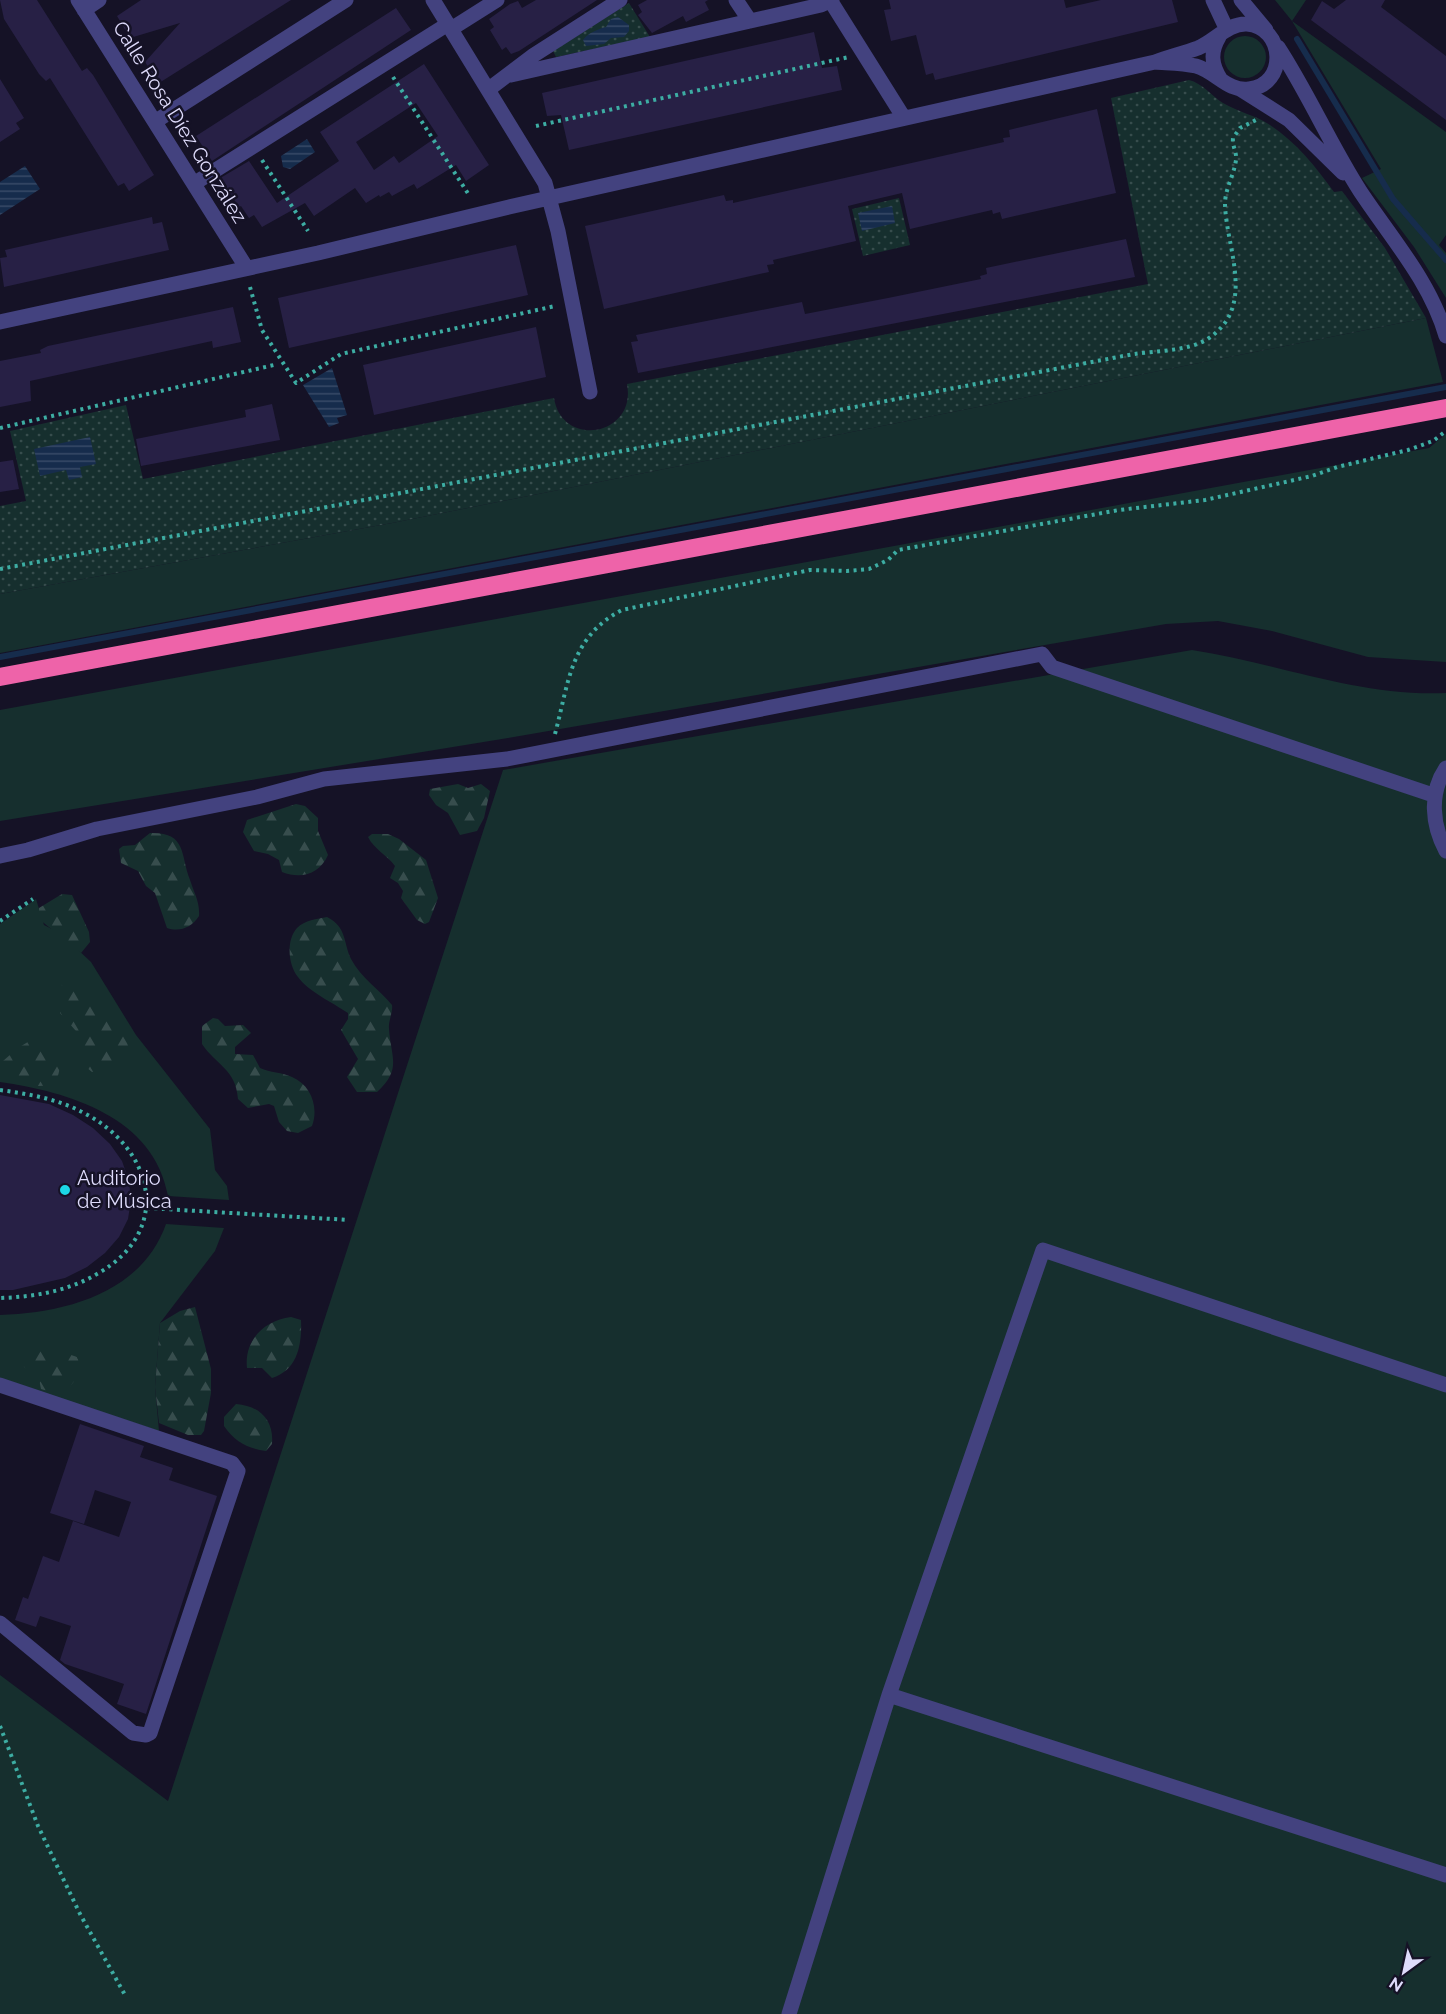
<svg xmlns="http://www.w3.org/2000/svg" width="1446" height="2014" font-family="Raleway,sans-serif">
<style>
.grass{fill:#162f2e}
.forest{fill:url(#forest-firs)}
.park{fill:url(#park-dots)}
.water{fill:url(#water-rules)}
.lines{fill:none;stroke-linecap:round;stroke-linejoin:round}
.stream{stroke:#162c4c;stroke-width:6}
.building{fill:#272045;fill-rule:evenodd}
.path{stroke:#3dada3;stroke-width:4;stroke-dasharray:3 4.5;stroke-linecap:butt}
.minor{stroke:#43427f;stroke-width:15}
.highway{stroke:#ee63a9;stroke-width:18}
.poi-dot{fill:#1cd7e6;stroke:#151226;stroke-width:2}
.labels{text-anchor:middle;stroke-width:5;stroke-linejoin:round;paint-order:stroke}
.street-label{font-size:20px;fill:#dedbfb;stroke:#151226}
.poi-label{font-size:20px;fill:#dedbfb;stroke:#151226;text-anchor:start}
</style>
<defs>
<pattern id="forest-firs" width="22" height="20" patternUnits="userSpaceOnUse" patternTransform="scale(1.5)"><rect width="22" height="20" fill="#162f2e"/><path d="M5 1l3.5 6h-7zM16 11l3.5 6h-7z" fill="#374d4d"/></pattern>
<pattern id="park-dots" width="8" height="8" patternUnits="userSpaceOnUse" patternTransform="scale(1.5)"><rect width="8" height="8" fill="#162f2e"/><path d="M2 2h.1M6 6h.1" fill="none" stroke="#374d4d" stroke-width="1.8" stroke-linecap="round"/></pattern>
<pattern id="water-rules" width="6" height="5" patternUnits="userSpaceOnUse" patternTransform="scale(1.5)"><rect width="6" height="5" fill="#162c4c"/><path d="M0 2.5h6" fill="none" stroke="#374a67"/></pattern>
</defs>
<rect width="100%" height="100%" fill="#151226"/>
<path class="grass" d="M1275 0H1306L1292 21 1446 132V235L1439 245 1446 253V298L1414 247 1362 178 1381 169 1292 21Z
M1224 57a21 21 0 1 1 42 0a21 21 0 1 1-42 0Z
M1426 318 1443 382 0 653V594L392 523Z
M1446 434V662L1368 657 1272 631 1218 621 1166 624 508 738 0 821V710L1429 448Z
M1192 650C1277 663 1359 697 1446 693V2014H0V1675L168 1801 503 770Z
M36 899 44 925 60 933 91 962 136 1035 210 1129 215 1170 227 1186 229 1200 168 1196C154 1117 69 1092 0 1082V924Z
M166 1224 224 1228 215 1251 160 1323 155 1387 159 1431 0 1379V1315C65 1313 142 1293 166 1224Z"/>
<path class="forest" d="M458 784 468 788 481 784 490 791 484 818 477 831 460 835 448 813 436 805 429 795 430 789Z
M296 804 305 806 318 818V831L328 855C319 875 301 879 282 872L279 860 268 854 254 851 243 832 247 820Z
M150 833C187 832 180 854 190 880 194 893 200 902 199 916 191 928 180 932 167 928L155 893 146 886 138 871 121 863 119 849 123 846 135 845Z
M372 834H388L399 839 426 860 438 898 429 922 425 924 417 920 401 898 403 891 398 883 390 878 395 866C387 855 374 849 368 837Z
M62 894 72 895 89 932 90 942 81 953 39 919V908Z
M327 917C347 927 343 942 351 959 361 978 379 989 392 1005 393 1013 388 1021 389 1029 391 1058 402 1069 377 1092H357L347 1077 358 1059 341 1030 348 1019V1013C332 1002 309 992 298 977 288 965 286 940 297 928 305 920 317 919 327 917Z
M70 981 90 989 127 1037 128 1047 110 1067 92 1072 81 1063 79 1052 84 1040 60 1013 62 984Z
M213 1018 218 1019 225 1026 243 1025 251 1033 235 1047V1054L253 1055 260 1068C270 1073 282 1072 292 1077 311 1085 319 1107 312 1126L298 1133 287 1131 279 1122 274 1106 269 1104 248 1108 238 1099C236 1069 216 1065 202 1044V1026Z
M36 1037C57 1043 67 1064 54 1083 36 1091 7 1082 3 1061L18 1048Z
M195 1307 211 1369V1393L204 1431 201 1435H188L159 1423 155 1387 160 1323 180 1311Z
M291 1317 301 1320C302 1344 298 1370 272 1378L262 1368H247C244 1340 265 1320 291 1317Z
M39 1344 77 1357C84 1372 72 1386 61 1395L41 1389 39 1379 23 1366 22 1355 31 1346Z
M236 1404C260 1406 274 1420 272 1444L266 1451C247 1448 235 1442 224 1426V1417Z"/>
<path class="park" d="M629 3 650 37 556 57 553 51Z
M1189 80C1202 83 1212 96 1223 103 1238 112 1255 115 1270 125 1296 142 1316 167 1334 192L1342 191 1385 248 1426 318 392 523 0 594V506L26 501 10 431 126 405 143 479 554 398C562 449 637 436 627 384L1148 284 1111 98Z
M899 198 910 245 863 256 852 209Z"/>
<path class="water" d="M618 17 629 25V31L624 37 611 38 604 44 586 46 583 40C588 33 598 29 606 27L611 19Z
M307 139 315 152 290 169 283 167 281 156Z
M25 166 40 189 0 215V182Z
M892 206 895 223 862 231 858 213Z
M332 368 347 415 337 418 339 423 329 427 303 385Z
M90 437 96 464 80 467 82 477 69 480 66 470 40 476 34 449Z"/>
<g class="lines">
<path class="stream" d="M1297 39 1393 199 1446 260
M0 657 1446 387"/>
</g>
<path class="building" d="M0 0H37L82 71 87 68 93 75 154 175 129 191 124 183 118 186 50 78 46 81 39 74 4 19Z
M141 0H291L159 83 145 62 180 23 130 38 117 16Z
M536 0H597L519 51 511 54 506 47 502 50 490 30 494 27 489 19 510 4 518 1 522 8Z
M647 0H708L705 2 709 10 686 22 683 16 652 33 638 15 642 12 638 5Z
M889 0H1064L1066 8 1101 0H1172L1178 22 935 80 933 73 926 75 916 35 891 41 884 10 891 9Z
M1346 0H1385L1381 7 1446 56V120L1311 20 1322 1 1334 9Z
M396 8 411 30 212 161 196 136Z
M814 32 822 68 837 66 842 90 569 150 561 115 547 116 542 93Z
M424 64 489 165 466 181 456 165 417 189 414 184 392 196 389 192 380 197 379 195 366 203 355 188 314 216 305 203 262 227 254 215 249 218 241 206 239 207 220 179 222 177 249 161 277 203 339 161 320 132ZM416 103 438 136 399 163 394 156 374 170 356 142Z
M0 79 24 118 16 123 20 129 0 142Z
M1097 109 1116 193 1002 219 1000 212 993 214 992 210 910 229 902 193 868 201 848 206 856 241 773 260 774 264 767 265 769 272 604 309 585 226 724 195 726 201 733 200V203L916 162 1004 142 1003 138 1010 137 1009 130Z
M152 217 153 224 162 222 169 250 4 287 0 258 7 257 5 250Z
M1126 239 1135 277 638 373 631 342 638 341 636 335 802 302 805 314 888 298 981 279 980 276 987 274 986 268Z
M516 245 528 295 289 348 278 298Z
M233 307 241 342 213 348 212 341 30 381 31 401 0 407V361L41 353 40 350 48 346Z
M536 327 546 377 374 415 363 365Z
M272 404 280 440 141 466 136 439 246 417 245 410Z
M13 460 19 489 0 492V462Z
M0 1095 49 1104 73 1115 93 1128 110 1144 122 1161 129 1181 131 1200 128 1219 119 1237 105 1253 87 1267 65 1278 13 1290H0Z
M80 1424 144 1446 140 1457 173 1468 169 1480 217 1496 146 1714 117 1704 124 1684 65 1664 60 1660 71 1626 40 1616 36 1627 15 1620 23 1597 28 1599 43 1556 59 1562 73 1521 119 1537 131 1502 95 1490 84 1524 50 1513Z"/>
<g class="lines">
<path class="path" d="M393 77 469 195
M536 126 849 57
M262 160 308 231
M250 287 262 330 296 383 341 354 555 306
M0 428 274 365
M0 569 1134 354C1156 351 1186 351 1206 340 1258 308 1226 249 1225 204 1225 189 1234 175 1236 160 1237 152 1232 146 1233 138L1240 128 1258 119
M555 734C569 682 570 637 622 610L810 570 847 571 869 569 888 560 898 550 1119 510 1205 500 1312 476 1337 467 1408 450 1433 441 1446 431
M0 921 33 899
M0 1090C29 1094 58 1099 84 1113 154 1149 174 1231 97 1274 68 1291 34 1297 0 1298
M147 1208 349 1220
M0 1726 38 1826 80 1914 125 1995"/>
<path class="minor" d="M78 0 246 267
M433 0 545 183 558 231 590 392
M736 0 750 21
M830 0 904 118
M1213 0 1227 30
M1241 0 1266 30
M84 10 99 0
M451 29 497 0
M1219 37C1210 52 1211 65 1221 80
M1278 47C1308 93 1330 144 1360 191 1391 238 1430 281 1446 336
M511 75 821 5 832 0
M489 89 534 55 620 0
M1240 89 1289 120 1343 173
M156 121 346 0
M195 183 448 24
M0 322 318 253 509 207 1155 62C1169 57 1184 53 1198 48 1215 41 1228 23 1247 24 1285 27 1288 85 1249 89 1228 92 1215 71 1196 66 1183 63 1168 63 1155 62
M1446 768C1429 793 1432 825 1446 851
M0 856 28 850 97 829 257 797 324 779 507 759 1042 654 1052 667 1433 795
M0 1385 232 1463 238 1471 150 1733 146 1735 133 1733 0 1623
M889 1695 1446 1875
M789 2014 889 1695 1043 1250 1446 1385"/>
<path class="highway" d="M0 677 1446 408"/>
</g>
<circle class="poi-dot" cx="65" cy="1190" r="6"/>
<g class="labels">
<g class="street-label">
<text transform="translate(180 122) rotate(58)" y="7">Calle Rosa Díez González</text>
</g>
<g class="poi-label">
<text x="77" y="1185">Auditorio<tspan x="77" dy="23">de Música</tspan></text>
</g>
</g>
<g transform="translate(1404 1972) rotate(213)" stroke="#151226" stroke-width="4.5" paint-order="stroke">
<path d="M0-4.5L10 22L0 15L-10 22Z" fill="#dedbfb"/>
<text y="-9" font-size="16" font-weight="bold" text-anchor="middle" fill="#dedbfb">N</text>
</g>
</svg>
